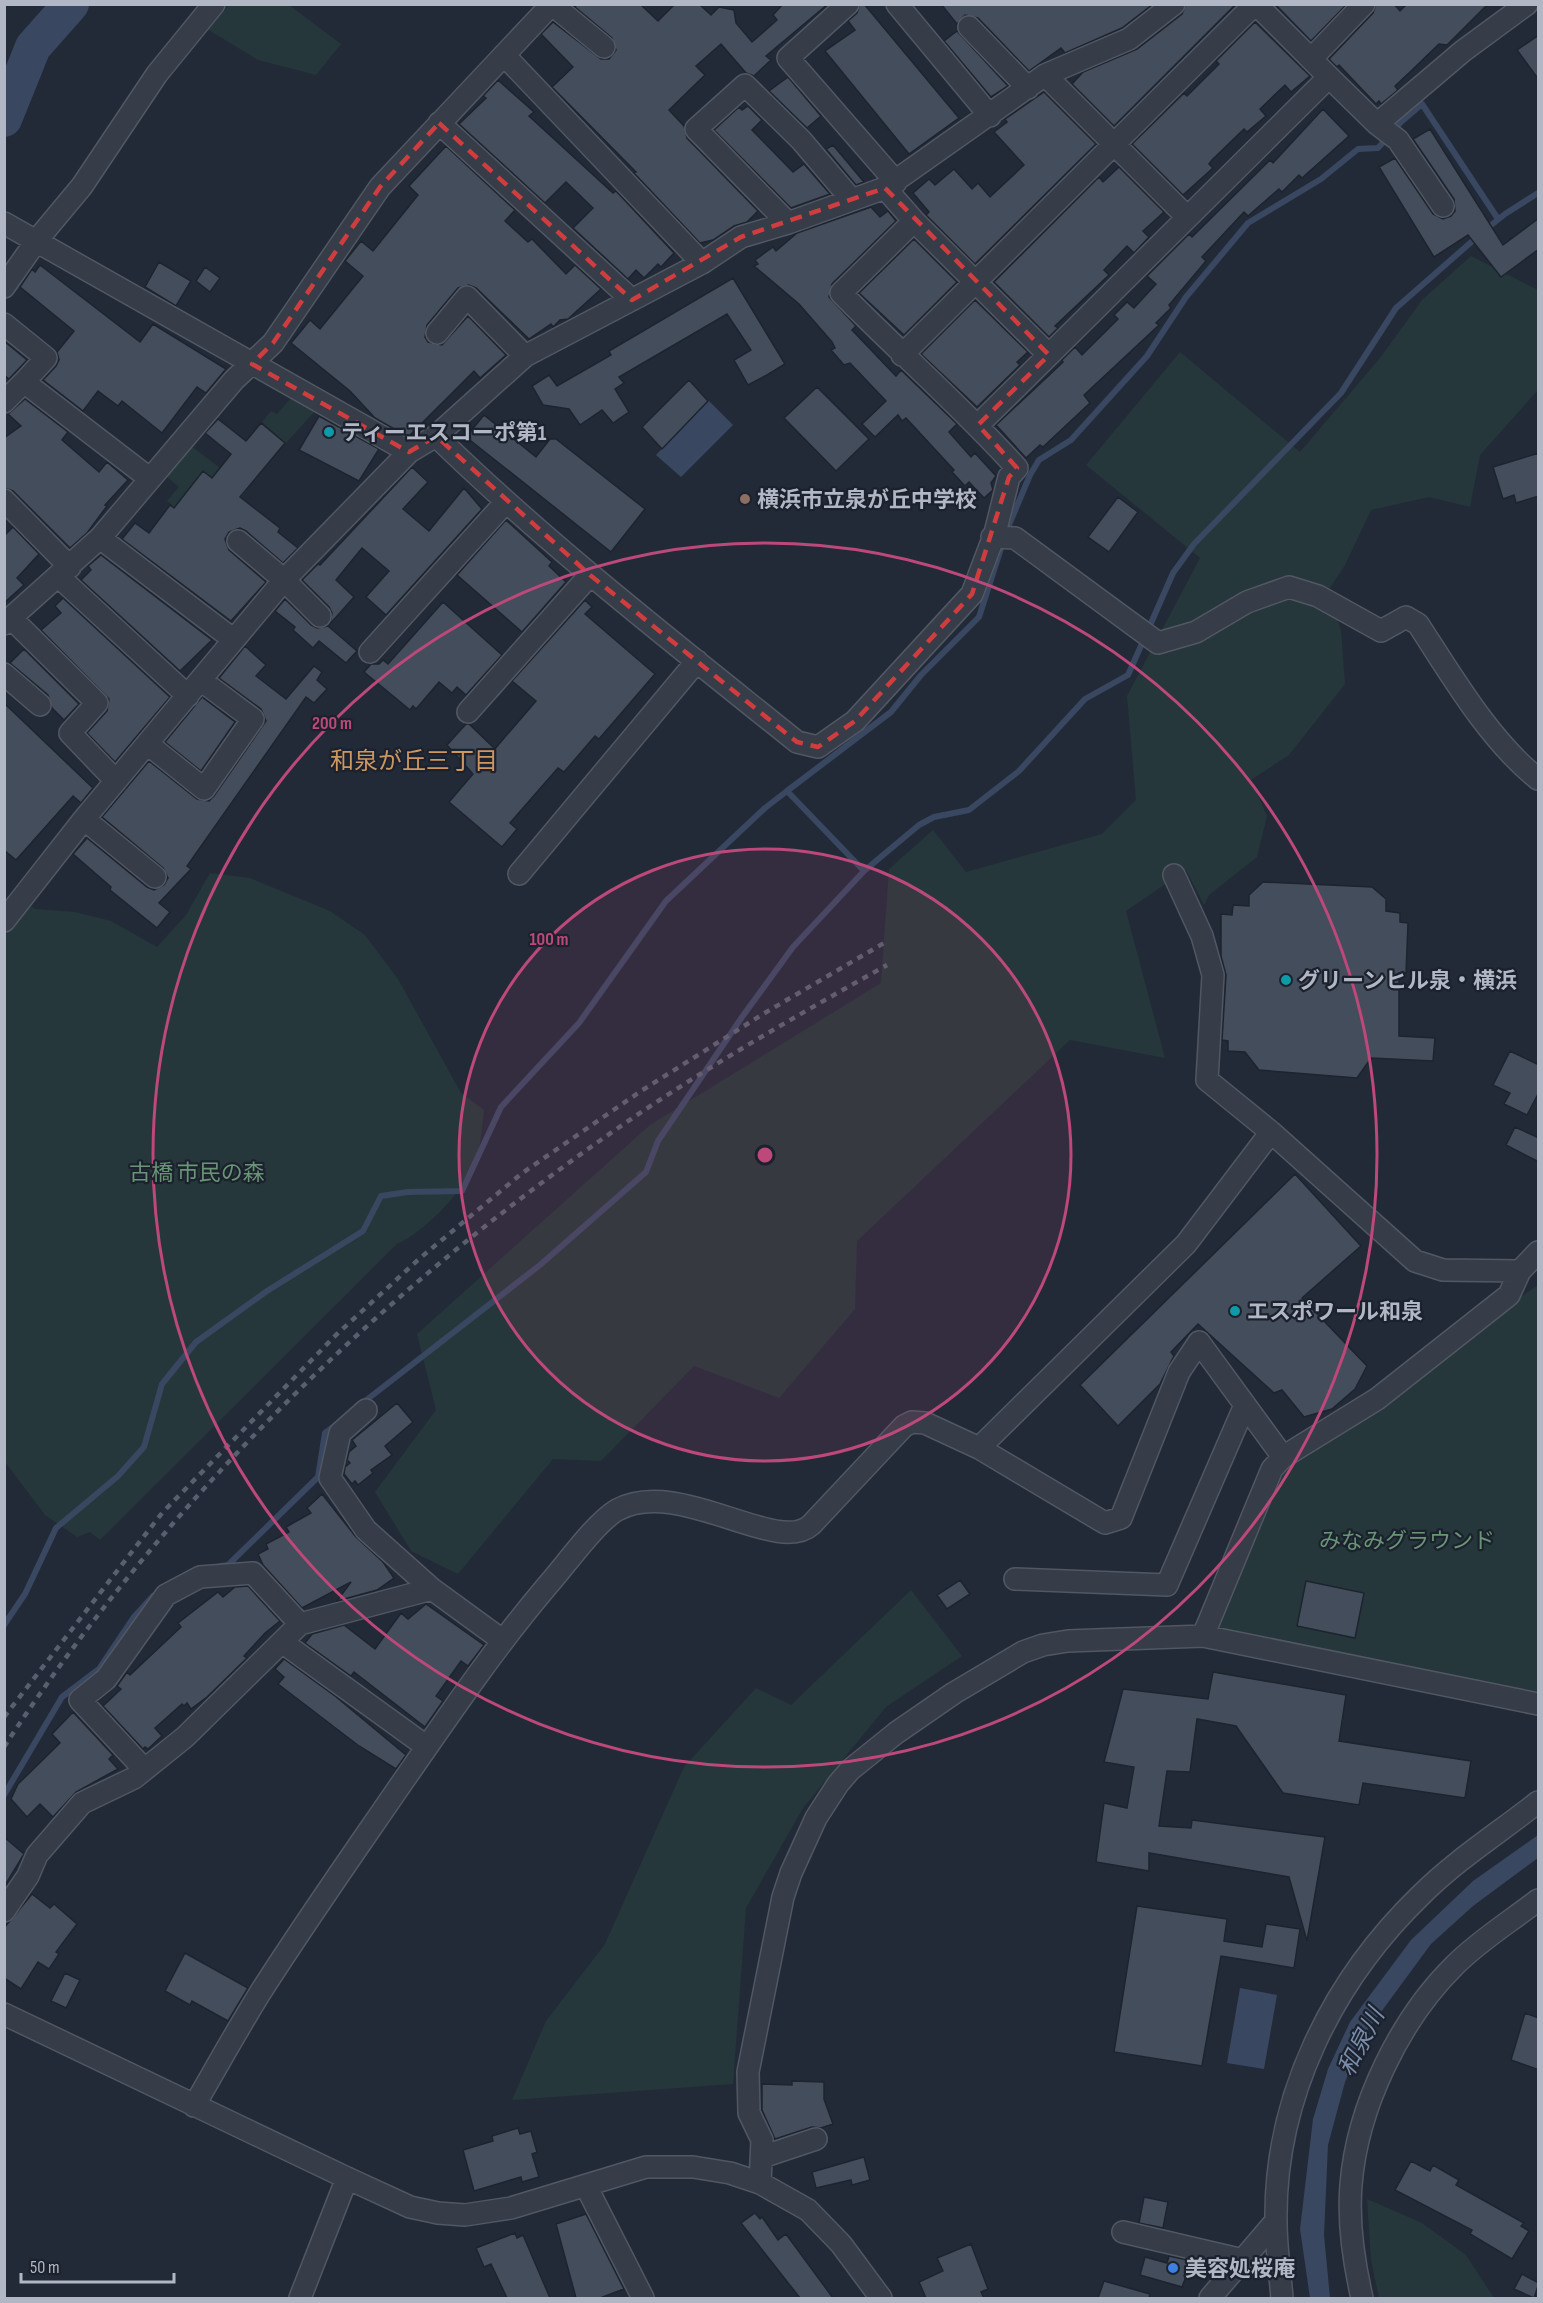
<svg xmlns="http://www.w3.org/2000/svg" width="1543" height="2303" font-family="'Sofia Sans Condensed','Noto Sans JP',sans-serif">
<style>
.green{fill:#25373a}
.water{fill:#394760}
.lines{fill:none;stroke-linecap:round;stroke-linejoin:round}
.stream{stroke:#394760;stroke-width:6}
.river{stroke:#394760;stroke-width:36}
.building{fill:#444d5c;stroke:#1d242f;stroke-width:1.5}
.minor-casing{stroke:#515763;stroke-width:24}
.minor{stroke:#363c48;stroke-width:21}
.rail{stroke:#58606f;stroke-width:4.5;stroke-dasharray:6 6;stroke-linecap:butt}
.marked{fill:none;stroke:#d03d3f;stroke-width:4.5;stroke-dasharray:12 8;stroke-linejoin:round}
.ring{fill:none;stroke:#bd487a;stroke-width:3}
.culture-dot{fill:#0f9aa8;stroke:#1b222d;stroke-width:2}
.education-dot{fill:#8d6e63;stroke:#1b222d;stroke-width:2}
.shop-dot{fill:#3f7fe0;stroke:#1b222d;stroke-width:2}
.labels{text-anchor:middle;stroke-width:4.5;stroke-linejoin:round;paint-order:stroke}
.poi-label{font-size:22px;font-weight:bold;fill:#b1b7c4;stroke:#1b222d;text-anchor:start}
.park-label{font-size:22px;fill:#699475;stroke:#1b222d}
.neighbourhood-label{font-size:24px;fill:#cd9763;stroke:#1b222d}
.water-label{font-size:24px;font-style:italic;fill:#7a8dab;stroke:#1b222d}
.centre{fill:#bd487a;stroke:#1b222d;stroke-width:3}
.ring-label{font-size:18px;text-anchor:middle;font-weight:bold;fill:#bd487a;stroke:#1b222d;stroke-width:4.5;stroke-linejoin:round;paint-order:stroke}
</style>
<rect width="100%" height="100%" fill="#222a38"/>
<path class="green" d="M229 5H289L341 44 316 75 258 60 207 29Z
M1471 256 1538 290V390L1480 455 1470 507 1429 497 1371 510 1345 565 1329 589 1341 631 1345 684 1289 755 1251 780 1267 816 1257 857 1209 895 1204 905 1186 870 1126 911 1165 1058 1070 1040 857 1241 855 1309 779 1398 694 1366 601 1461 553 1459 458 1574 411 1551 375 1492 436 1410 417 1334 650 1125 881 983 889 869 933 830 966 872 1102 834 1136 800 1127 696 1200 558 1086 465 1180 352 1300 452 1380 358 1422 300Z
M292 397 315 411 286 443 262 422 271 411 277 414Z
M191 446 248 489 227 516 194 524 167 501 179 487 166 476Z
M210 873 250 878 330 911 365 935 398 979 461 1093 484 1110C482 1126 481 1144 476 1160 465 1190 426 1231 397 1244L100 1540 90 1532 77 1537 45 1515 5 1462V936L29 905 35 909 75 912 111 921 157 947 186 915Z
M1538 1285V1699L1213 1628 1282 1469 1471 1331Z
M911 1590 962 1656 886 1707 803 1808 746 1908 733 2084 512 2100 546 2021 605 1944 684 1767 756 1688 791 1705Z
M1367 2199 1422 2223 1466 2255 1494 2298H1379L1371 2260Z"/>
<path class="water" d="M708 400 733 425 681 477 656 455Z
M1538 1835V1858L1473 1906 1431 1944 1367 2031 1345 2082 1328 2145 1324 2235 1330 2298H1310L1300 2229 1313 2119 1328 2069 1350 2022 1411 1940 1473 1881Z
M1240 1988 1277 1995 1264 2069 1227 2063Z"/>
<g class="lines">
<path class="stream" d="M1485 230 1505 214 1538 193
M1006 532 1030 475 1039 460 1071 440 1147 356 1186 297 1248 223 1321 179 1358 149 1378 148 1401 122 1422 104 1498 219
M1148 630 1173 573 1194 544 1341 393 1396 308 1477 237
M787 791 891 712 921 675 979 617 1003 542
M360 1405 540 1265 646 1172 658 1141 742 1017 793 947 864 871
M221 1566 228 1565 318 1477 325 1433 336 1425
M4 1625 25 1594 56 1528 118 1476 144 1447 162 1384 196 1342 267 1291 363 1231 381 1196 408 1192 462 1191 501 1107 579 1023 666 901 765 808 787 791 864 871 919 825 934 817 969 810 1019 771 1085 699 1128 675 1144 639
M4 1795 62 1697 99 1669 134 1617 153 1596"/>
<path class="river" d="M4 119 33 47 71 4"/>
</g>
<path class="building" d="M577 4H640L658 21 675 4H699L711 15 719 7 734 10 736 23 752 42 777 20 773 15 783 4H828L766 56 771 60 754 76 746 73 721 44 696 66 705 75 669 110 684 126 687 138 758 211 747 222 734 226 713 240 700 243 634 173 636 172 552 87 573 67 541 34 553 22 601 59H609L616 50 612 38 575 7Z
M860 4H864L959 118 909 154 825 51 855 30 848 21 857 13Z
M941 4H1153L1122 28 1065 53 1061 48 1029 71 978 18 965 15 957 24Z
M1186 4H1236L1114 126 1072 84 1083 72 1137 49 1182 14Z
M1275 4H1346V5L1311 41Z
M1376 4H1394L1400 11 1407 4H1488L1447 45 1439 44 1411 71 1395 86 1398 90 1381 104 1379 101 1376 104 1339 65 1337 67 1329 59 1373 13Z
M1255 22 1310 76 1291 92 1285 85 1260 109 1266 116 1247 132 1244 129 1212 160 1209 164 1213 168 1183 195 1132 144 1184 93 1187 96 1219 64 1216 61Z
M957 31 1008 86 991 97 944 41Z
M1539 35V80L1517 50Z
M788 77 821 116 807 128 769 91Z
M498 80 534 112 529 116 613 193 616 191 674 253 661 267 658 264 644 278 636 270 628 279 573 228 593 208 566 182 545 203 459 124 486 98 483 96Z
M1044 92 1096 144 975 264 926 215 929 212 913 193 929 179 935 185 954 169 972 189 978 183 990 197 1024 165 994 132 1007 122 1005 119Z
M748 106 762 120 752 130 793 172 804 164 830 194 791 208 714 130 739 107 742 110Z
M1323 109 1349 136 1302 178 1299 175 1282 192 1279 189 1248 216 1244 212 1202 257 1206 261 1169 305 1171 308 1156 323 1159 325 1084 395 1090 403 1043 447 1040 445 1026 458 996 425 1063 362 1062 360 1075 347 1082 355 1118 319 1114 315 1127 302 1134 308 1156 284 1147 276 1189 234 1192 237 1270 160 1273 163Z
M1430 129 1503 245 1539 218V249L1501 277 1468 235 1434 257 1379 167 1395 158 1433 214 1443 219 1451 216 1455 211 1454 199 1413 139Z
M833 145 864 182 856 185 826 149Z
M446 146 515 210 505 221 528 242 532 239 566 274 575 265 601 289 568 319 560 320 553 327 551 324 529 339 476 288 469 285 458 288 427 325 425 337 428 342 442 345 468 316 506 355 480 378 474 371 408 437 375 418 350 391 291 343 310 320 320 329 363 276 345 261 361 241 373 251 418 195 409 186Z
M1119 167 1164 212 1143 231 1149 237 1134 253 1127 246 1104 270 1109 275 1055 326 1058 328 1049 337 994 282 1099 177 1103 182Z
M871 207 880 217 888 211 896 221 832 284 829 297 856 326 852 330 896 376 901 370 957 424 949 432 971 457 975 453 996 476 991 483 993 490 984 498 969 482 965 486 952 472 954 470 906 418 902 421 898 415 875 437 862 424 886 401 850 363 844 365 831 350 835 348 832 342 799 304 754 266 758 264 755 260 773 247 776 251 797 233Z
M914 239 957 282 904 335 859 293Z
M159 262 191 281 176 306 145 287Z
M40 265 140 342 153 324 226 369 206 393 197 387 162 433 122 401 118 406 98 391 83 411 43 380 56 366 59 360 57 352 74 331 20 287 32 269 35 272Z
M205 267 220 278 210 292 196 281Z
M733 278 785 364 767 375 748 385 734 360 751 350 727 314 619 377 624 383 615 389 629 412 613 423 602 410 580 425 569 409 543 405 532 386 549 375 557 386 611 355 609 351Z
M975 300 1028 352 1017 362 1020 365 977 407 921 354Z
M4 341 27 360 9 379 4 375Z
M689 380 708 401 662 449 642 427Z
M817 387 869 439 836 471 784 418Z
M25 399 68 432 62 440 99 472 107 462 128 480 105 505 107 506 87 533 70 548 13 491 4 488V438L21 426 8 414Z
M484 415 536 457 550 439H556L645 509 611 552 466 437Z
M319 416 379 449 359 481 299 450Z
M218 419 246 441 261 423 285 443 240 497 280 528 278 532 298 548 283 563 246 531 240 528 229 532 225 539 229 550 266 582 231 621 122 539 135 523 149 533 170 505 174 508 203 471 212 478 231 454 205 433Z
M1539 453V496L1516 503 1514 495 1503 499 1493 467Z
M412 467 428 482 403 509 429 531 464 488 482 509 386 615 366 597 389 571 362 548 336 580 354 597 330 624 332 613 329 607 302 580 318 564 320 565Z
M1118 497 1138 512 1109 552 1088 537Z
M506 520 552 562 549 566 566 582 522 632 457 575Z
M13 527 39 554 17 578 24 585 4 603V536Z
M101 555 212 640 180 671 81 580 91 570 88 566Z
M63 598 170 697 115 762 87 733 107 711 109 699 41 630 61 613 55 606Z
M285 599 311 625 317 628 328 626 357 651 346 663 319 641 313 648 293 630 295 627 275 611Z
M585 600 592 607 585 614 655 674 599 739 595 736 564 772 558 768 510 823 517 829 502 847 449 802 473 774 447 745 466 724H469L495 749 499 744 536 701 512 681Z
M443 602 502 655 466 695 457 687 452 693 439 682 416 709 413 706 410 710 364 672 371 664H379L383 660 388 664Z
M245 646 266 665 256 676 286 699 314 666 322 672 317 680 327 689 314 703 306 697 187 866 191 869 159 903 170 912 157 928 110 890 111 887 73 854 87 838 147 887 154 890 164 885 168 878 163 868 102 817 149 761 197 799 209 801 214 796 266 721 261 709 219 678Z
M24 649 79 704 64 720 52 708 48 695 10 663Z
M202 697 235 722 201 771 165 742Z
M4 703 93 788 81 803 73 796 16 860 4 850Z
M1263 882 1372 887 1386 899V911L1400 913V922L1408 923 1406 973H1399V1036L1435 1038 1433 1061 1371 1058 1357 1078 1259 1070 1245 1052 1228 1051V1041L1222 1040 1226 975 1221 956V914L1232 915 1233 905 1249 906V895Z
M1510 1051 1539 1065V1092L1527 1115 1504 1104 1510 1093 1493 1085Z
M1515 1127 1539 1138V1162L1506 1145Z
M1295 1174 1361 1246 1302 1298 1367 1366 1355 1389 1332 1409 1304 1417 1282 1390 1274 1393 1198 1324 1171 1352 1174 1356 1160 1384 1118 1426 1080 1385Z
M397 1403 413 1422 385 1446 392 1455 371 1470 373 1473 358 1485 355 1481 352 1484 344 1474 345 1467 350 1463 347 1460 349 1452 356 1446 352 1440Z
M322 1494 356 1537 383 1562 394 1578 377 1590 337 1601 351 1582 302 1608 263 1565 258 1554 268 1549 266 1544 289 1532 286 1527 311 1513 307 1508Z
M960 1580 970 1594 947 1609 937 1595Z
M1306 1581 1364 1593 1355 1638 1297 1626Z
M248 1586 280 1621 265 1633 244 1656 247 1658 207 1697 191 1709 187 1703 184 1706 182 1704 155 1728 162 1736 148 1749 145 1747 143 1749 103 1706 121 1689 117 1686 127 1672 130 1675 181 1627 178 1623 218 1592 223 1597 235 1587Z
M426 1604 484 1645 468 1666 461 1661 436 1696 443 1701 425 1727 354 1672 351 1676 305 1643 312 1634 344 1625 375 1649 401 1613 408 1619Z
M284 1659 335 1696 406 1755 396 1769 359 1746 278 1684 284 1677 275 1669Z
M1213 1672 1346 1695 1339 1741 1471 1761 1465 1798 1363 1783 1359 1805 1283 1793 1236 1726 1197 1719 1190 1772 1167 1771 1159 1826 1191 1828 1192 1820 1325 1837 1307 1941 1289 1877 1149 1853V1871L1096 1862 1104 1803 1127 1808 1134 1767 1104 1762 1123 1689 1208 1699Z
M73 1712 113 1755 109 1759 118 1769 76 1792 53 1817 40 1804 27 1817 11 1799 18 1784 60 1743 52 1734Z
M4 1837 24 1854 4 1887Z
M32 1894 50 1908 54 1904 77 1924 56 1952 59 1954 49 1969 38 1962 21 1989 4 1978V1928Z
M1137 1906 1227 1919 1224 1941 1262 1947 1266 1924 1300 1929 1294 1968 1221 1956 1202 2066 1114 2052Z
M185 1953 248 1988 228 2021 192 2001 190 2005 165 1991Z
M65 1973 80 1980 66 2008 51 2001Z
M1525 2013 1539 2018V2070L1511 2060Z
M792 2081 824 2082V2099L833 2124 821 2128 812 2127 775 2139 762 2110V2084L792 2085Z
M518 2128 520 2134 531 2131 537 2152 532 2154 539 2177 522 2182 521 2177 474 2191 463 2150 493 2141 492 2136Z
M864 2157 870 2180 852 2185 851 2180 816 2188 812 2172Z
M1411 2161 1430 2171 1433 2165 1459 2180 1456 2185 1524 2223 1521 2226 1529 2231 1512 2259 1470 2234 1472 2230 1395 2190Z
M1144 2197 1168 2202 1163 2228 1139 2223Z
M755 2213 760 2219 762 2217 778 2240 786 2234 833 2298H800L741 2223Z
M586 2214 624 2289 600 2298H576L556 2224Z
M515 2233 517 2238 523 2235 550 2298H507L491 2264 484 2267 476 2248Z
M971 2244 988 2289 981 2292 984 2298H926L919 2282 943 2271 937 2258Z
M1169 2256 1192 2261 1182 2287 1140 2275 1145 2257 1167 2263Z
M1522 2274 1539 2283 1534 2298 1514 2289Z
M1104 2281 1150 2294 1149 2298H1098Z"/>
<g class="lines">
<g class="minor-casing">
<path id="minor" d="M559 4 560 11 604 47
M848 4 788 58 896 182
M897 4 990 116
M969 27 1028 88
M504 55 702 263
M1311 59 1364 4
M1045 75 1186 216
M1329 77 1377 124 1398 140 1443 206
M439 123 632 300
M1377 124 1463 51 1527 4
M885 188 914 221 1049 355 1329 77 1256 4
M4 223 409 452
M788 223 696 129 745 85 801 140 852 200
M4 287 37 240 82 186 157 74 214 4
M4 324 46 358 24 382
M437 333 467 297 525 356
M902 355 1255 4
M4 402 24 382 149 478
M978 425 1049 355
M436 436C549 546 674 643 797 742L818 747 855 721 972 594 995 533 1009 477 1017 468C962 407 899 352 841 293L914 221
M4 500 70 567
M992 537 1015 538 1158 643 1196 632 1247 602 1289 587 1318 596 1381 631 1406 617 1418 624C1452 676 1489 740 1538 779
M100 538 234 640
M238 541 284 580 320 616
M58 576 188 696
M11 618 97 703 70 733 116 781
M4 624 100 538 234 380 273 343 380 187 552 4
M370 652 505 503
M4 674 40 705
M468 712 590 575
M149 745 204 789 253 719 202 681
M84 819 155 877
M519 874 697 661
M1174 875 1202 936 1213 975 1207 1080 1271 1132 1415 1261 1443 1270 1520 1271
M4 921 84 819 284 580 409 452 436 436 525 356 702 263 741 237 788 223 885 188 1045 75 1129 39 1174 4
M366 1410 340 1433 330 1478 366 1530 432 1589
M979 1448 1186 1244 1271 1132
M1015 1579 1167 1585 1245 1405
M1203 1636 1272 1469 1283 1457 1377 1399 1509 1295 1520 1271 1538 1252
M282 1642 427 1747
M144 1769 80 1700 106 1679 166 1595 200 1577 253 1573 300 1624
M4 1911 28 1876 37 1855 82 1803 134 1778 185 1737 300 1624 432 1589 502 1640
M4 2014 347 2178 410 2207 438 2213 465 2215 511 2208 646 2167H693L730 2173 760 2183 808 2210 841 2244 881 2298
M194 2106C216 2068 237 2030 260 1993 304 1924 351 1857 397 1790 445 1721 492 1651 547 1586 565 1566 595 1523 617 1510 678 1476 777 1556 811 1525L904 1426 912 1422 925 1423 979 1448 1105 1523 1121 1518 1179 1372 1199 1342 1283 1457
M762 2157 816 2139
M760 2183 762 2140 749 2113 748 2072 783 1897 791 1873 816 1818 838 1784 850 1770 896 1733 954 1693 1023 1652 1043 1645 1068 1641 1203 1636 1538 1704
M586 2186 643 2298
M1123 2232 1243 2260
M300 2298 347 2178
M1210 2298 1275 2222
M1282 2298C1280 2273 1276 2247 1276 2222 1274 2097 1333 1980 1421 1895 1456 1860 1500 1832 1538 1802
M1362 2298C1354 2263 1348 2221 1351 2185 1357 2107 1400 2019 1455 1965 1480 1940 1511 1921 1538 1900"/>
</g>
<use href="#minor" class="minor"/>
<path class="rail" d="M4 1717 162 1513 336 1335 419 1259 521 1174 641 1091 763 1014 884 943
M4 1747C169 1494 395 1277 646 1109 724 1057 805 1011 887 965"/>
</g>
<path class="marked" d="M439 123 632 300 741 237 885 188 1049 355 978 425 1017 468 1009 477 972 594 855 721 818 747 797 742 590 575 436 436 409 452 252 364 273 343 380 187Z"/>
<circle cx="765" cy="1155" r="306" fill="#bd487a" fill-opacity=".12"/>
<g class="ring">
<circle cx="765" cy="1155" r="306"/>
<circle cx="765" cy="1155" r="612"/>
</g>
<g class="culture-dot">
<circle cx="329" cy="432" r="6"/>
<circle cx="1286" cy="980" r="6"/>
<circle cx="1235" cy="1311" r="6"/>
</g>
<circle class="education-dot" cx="745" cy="499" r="6"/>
<circle class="shop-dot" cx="1173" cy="2268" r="6"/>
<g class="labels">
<g class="poi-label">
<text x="341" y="440">ティーエスコーポ第1</text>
<text x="757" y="507">横浜市立泉が丘中学校</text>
<text x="1298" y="988">グリーンヒル泉・横浜</text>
<text x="1247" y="1319">エスポワール和泉</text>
<text x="1185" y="2276">美容処桜庵</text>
</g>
<g class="park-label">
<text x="197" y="1180">古橋 市民の森</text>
<text x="1407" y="1548">みなみグラウンド</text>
</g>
<g class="neighbourhood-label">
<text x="414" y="769">和泉が丘三丁目</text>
</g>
<g class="water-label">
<text transform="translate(1361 2042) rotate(-63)" y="8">和泉川</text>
</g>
</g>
<circle cx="765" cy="1155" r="9" class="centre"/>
<g class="ring-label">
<text x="332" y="729">200 m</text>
<text x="549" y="945">100 m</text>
</g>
<rect width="1543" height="2303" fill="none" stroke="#b1b7c4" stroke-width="12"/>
<path d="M21 2273v9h153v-9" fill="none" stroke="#b1b7c4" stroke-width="3"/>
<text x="30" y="2273" font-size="18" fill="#b1b7c4" stroke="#1b222d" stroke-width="4.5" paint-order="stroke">50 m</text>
</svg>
